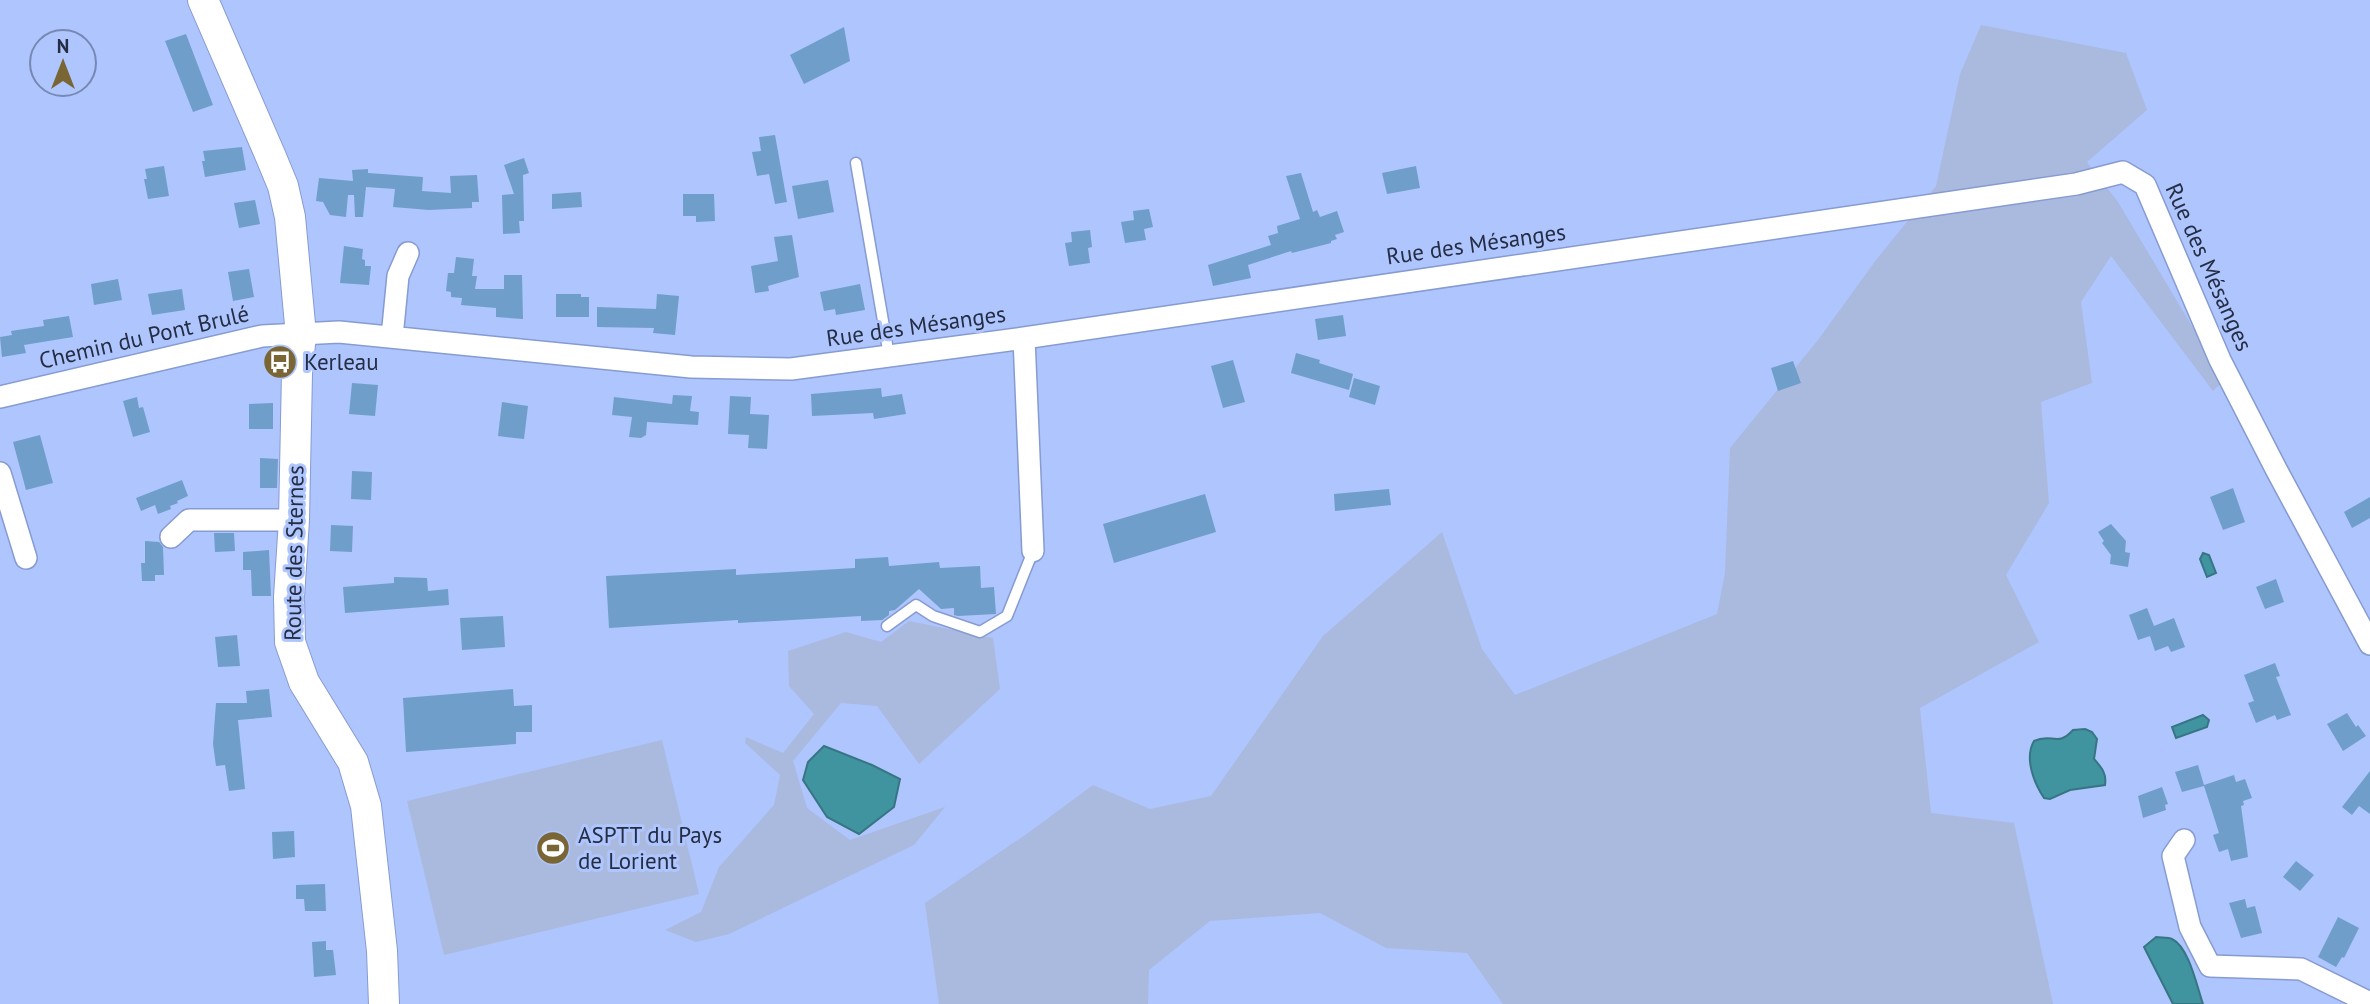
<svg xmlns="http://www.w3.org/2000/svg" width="2370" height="1004" font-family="'PT Sans',sans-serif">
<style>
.green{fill:#aab9de}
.water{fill:#4094a0;stroke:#387584;stroke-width:2}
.building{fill:#6f9eca}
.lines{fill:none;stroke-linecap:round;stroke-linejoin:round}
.lane-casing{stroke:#869bd2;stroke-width:13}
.street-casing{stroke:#869bd2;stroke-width:24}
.secondary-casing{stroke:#869bd2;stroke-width:32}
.lane{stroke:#fff;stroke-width:10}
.street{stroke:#fff;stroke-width:21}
.secondary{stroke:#fff;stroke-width:30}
.labels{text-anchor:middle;stroke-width:6;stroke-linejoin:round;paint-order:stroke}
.street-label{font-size:23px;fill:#242d43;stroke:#afc5fe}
.poi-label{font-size:23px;fill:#242d43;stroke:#afc5fe;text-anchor:start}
</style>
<rect width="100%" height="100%" fill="#afc5fe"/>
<path class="green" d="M1981 25 2126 53 2147 110 2087 162 2118 202 2224 380 2213 391 2111 256 2081 302 2092 383 2041 402 2049 503 2006 575 2039 642 1920 708 1931 813 2014 823 2053 1004H1503L1467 953 1386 948 1320 913 1210 921 1149 970 1148 1004H939L925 903 1028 833 1093 785 1150 809 1211 796 1323 636 1442 532 1482 649 1515 695 1717 614 1725 573 1730 448 1818 340 1876 260 1936 186 1960 74Z
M909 621 993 638 1000 689 919 764 877 706 841 703 793 761 807 808 850 840 945 807 914 845 729 934 696 942 665 930 701 912 719 867 774 805 780 775 745 743 746 737 783 753 814 714 789 686 788 651 846 632 881 642Z
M662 740 699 894 444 955 407 801Z"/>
<path class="water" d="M2203 553 2209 555 2216 573 2207 577 2200 559Z
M2203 715 2209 720 2207 727 2176 738 2172 727Z
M2085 729 2092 732 2097 739 2094 759C2101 767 2107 773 2105 785L2070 790 2050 799 2044 798C2034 783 2024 758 2034 741 2052 732 2057 748 2073 730Z
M824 746 872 765 900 779 894 807 859 834 827 817 803 780 808 762Z
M2156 937C2160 938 2168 937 2172 939 2189 947 2197 987 2203 1004H2173L2144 947Z"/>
<path class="building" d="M844 27 850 61 804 84 790 55Z
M186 34 213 105 193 112 165 41Z
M775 135 787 202 775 204 769 174 757 176 752 152 761 151 759 137Z
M242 147 246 170 205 177 202 161H205L203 151Z
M524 158 529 173 523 175 524 221H519L520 233 503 234 502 195 514 194 504 165Z
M164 166 169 196 148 199 144 179H147L145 169Z
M1416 166 1420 188 1387 194 1382 173Z
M368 169V173L423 177 422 191 451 193 450 176 477 175 479 202H472V208L429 210 393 207 395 189 366 187 363 217H355L354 195H348L346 217 330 215 323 202 316 201 319 178 353 181 352 170Z
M1301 173 1313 212 1317 210 1320 217 1337 211 1344 232 1335 235 1337 239 1331 241V243L1292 253 1291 251 1248 265 1251 278 1213 286 1208 265 1271 245 1268 236 1278 233 1277 226 1300 219 1286 176Z
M828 180 834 212 798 219 792 186Z
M581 192 582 207 552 209V194Z
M683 194H714L715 221 696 222V216H683Z
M255 200 260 224 239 228 234 203Z
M1149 209 1153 227 1144 229 1146 240 1125 243 1121 222 1134 220 1133 211Z
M1090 230 1092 247 1088 248 1090 263 1069 266 1065 243 1072 242 1071 232Z
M792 235 799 277 768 286 769 291 755 293 751 266 778 261 774 237Z
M344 246 363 249 362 259 365 260V266H371L369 285 340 283Z
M456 257 474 259 472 276H477L475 289H504V275H522L523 319 496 317V308L461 305 462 298 451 297V292L446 291 448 273H454Z
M249 269 254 297 233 301 228 272Z
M118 279 122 300 94 305 91 284Z
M860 284 865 310 836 315 835 309 824 311 820 292Z
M182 289 185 310 152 315 148 294Z
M556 294H581V297H589V317H556Z
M657 294 679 296 675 335 653 333 654 328 597 327V307L656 309Z
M1343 315 1346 336 1318 340 1315 319Z
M69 316 73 337 24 345 26 353 2 357 0 337 12 335 11 331 44 326 43 320Z
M1296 353 1320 360 1319 363 1353 374 1349 390 1291 373Z
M1233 360 1245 402 1223 408 1211 366Z
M1793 361 1801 383 1778 391 1771 368Z
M1354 378 1380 386 1375 405 1349 397Z
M352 383 378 385 375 416 349 414Z
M881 388 882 397 902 394 906 414 874 419 873 413 812 416 811 394Z
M673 395 692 396 690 411 699 412 698 425 647 422 646 435 641 438 629 437 632 417 612 415 614 397 672 404Z
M730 396 751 397 750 414 769 415 767 449 748 448 749 435 728 434Z
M137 397 139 408 143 407 150 432 133 437 123 401Z
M502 402 528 406 524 439 498 436Z
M273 403V429H249V404Z
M40 435 53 483 26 490 13 442Z
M260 458 278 459 277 488H260Z
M352 471 372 472 371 500 351 499Z
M182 480 188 496 177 501 178 503 170 506 171 509 158 514 155 505 141 511 136 498Z
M2233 488 2245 522 2223 530 2210 497Z
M1389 489 1391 505 1335 511 1334 494Z
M1205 494 1216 532 1114 563 1103 524Z
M2370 497V518L2352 528 2344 512Z
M2111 524 2126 541 2125 552 2130 553 2128 567 2110 564 2111 555 2102 543 2104 541 2098 532Z
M331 525 353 526 352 552 330 551Z
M214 533H234L235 551 215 552Z
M145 541 159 542 163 547 164 575H155V581H142L141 563H145Z
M269 550 271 596H252L251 570H243V552Z
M888 557 889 566 939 562 940 568 980 566 981 588 994 587 996 614 958 616 954 615V608L941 609 919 589 895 610 889 611V615L882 620 861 621V616L738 623V620L609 628 606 576 736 569V575L855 568V559Z
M394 577 427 578 428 591 448 589 449 605 345 613 343 587 394 583Z
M2276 579 2284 602 2265 609 2256 587Z
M2147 608 2154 626 2174 618 2185 647 2171 652 2168 646 2155 651 2150 636 2138 640 2129 615Z
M503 616 505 647 462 650 460 618Z
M237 635 240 666 218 667 215 637Z
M2275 663 2280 676 2276 677 2291 715 2277 720 2275 715 2256 723 2248 703 2254 701 2244 675Z
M269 689 272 717 238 720 245 789 229 791 225 765 216 766 213 744 216 703H247L246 691Z
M513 689 514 706 532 705V732H516V744L406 752 403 698Z
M2347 713 2356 727 2358 725 2366 736 2343 751 2327 724Z
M2198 765 2204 785 2234 775 2236 782 2245 779 2252 798 2243 801 2244 805 2241 806 2248 857 2231 861 2228 849 2219 852 2213 835 2219 833 2204 786 2182 792 2175 772Z
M2370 771V814L2359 806 2352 815 2342 807Z
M2162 787 2168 804 2165 805 2166 810 2143 818 2138 796Z
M294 831 295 857 273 859 272 832Z
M2296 861 2314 875 2300 891 2283 877Z
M325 884 326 911H305L304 899H296V885Z
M2245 899 2247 908 2255 906 2262 933 2241 938 2229 903Z
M2338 917 2359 928 2344 958 2342 957 2336 967 2318 957Z
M326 941V950H333L336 975 314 977 312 942Z"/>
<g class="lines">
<g class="lane-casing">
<path id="lane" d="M856 163 889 356
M887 626 916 605 933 616 980 632 1007 616 1033 551"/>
</g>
<g class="street-casing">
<path id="street" d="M392 337 398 276 408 253
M1024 338 1033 551
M0 397 262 336 339 332 691 367 791 369 1024 338 2076 184 2123 172 2145 185 2220 360 2276 469 2370 644
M0 473 26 558
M171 537 189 520H294
M2184 840 2173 856 2190 927 2210 966 2301 969 2370 1003"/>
</g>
<g class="secondary-casing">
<path id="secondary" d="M203 0 271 157 283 186 290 217 301 335 297 373 294 520 289 597 290 642 304 682 353 762 366 806 382 951 384 1004"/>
</g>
<use href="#lane" class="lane"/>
<use href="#street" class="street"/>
<use href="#secondary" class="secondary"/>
</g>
<defs>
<g id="bus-disc" transform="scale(1.75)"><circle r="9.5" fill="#7a6635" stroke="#afc5fe"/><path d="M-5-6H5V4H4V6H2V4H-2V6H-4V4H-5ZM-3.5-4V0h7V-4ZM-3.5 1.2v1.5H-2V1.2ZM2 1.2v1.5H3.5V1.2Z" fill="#fff"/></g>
<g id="stadium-disc" transform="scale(1.75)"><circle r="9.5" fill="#7a6635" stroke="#afc5fe"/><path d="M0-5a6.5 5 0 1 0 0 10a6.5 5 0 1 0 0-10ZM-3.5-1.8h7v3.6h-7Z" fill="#fff"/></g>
</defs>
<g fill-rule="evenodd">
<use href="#bus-disc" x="280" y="362"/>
<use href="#stadium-disc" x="553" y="848"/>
</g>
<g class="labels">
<g class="street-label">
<text transform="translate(1476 244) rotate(-8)" y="8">Rue des Mésanges</text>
<text transform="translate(2209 267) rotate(66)" y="8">Rue des Mésanges</text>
<text transform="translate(916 326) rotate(-8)" y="8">Rue des Mésanges</text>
<text transform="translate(144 337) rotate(-13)" y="8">Chemin du Pont Brulé</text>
<text transform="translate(294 553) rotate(-89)" y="8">Route des Sternes</text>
</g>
<g class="poi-label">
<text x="304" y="370">Kerleau</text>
<text x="578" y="843">ASPTT du Pays<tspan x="578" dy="26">de Lorient</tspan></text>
</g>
</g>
<g transform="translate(63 63)"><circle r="33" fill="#afc5fe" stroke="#7788b3" stroke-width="2"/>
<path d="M0-5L12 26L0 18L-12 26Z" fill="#7a6635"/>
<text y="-10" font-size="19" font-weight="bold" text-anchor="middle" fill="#242d43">N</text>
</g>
</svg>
